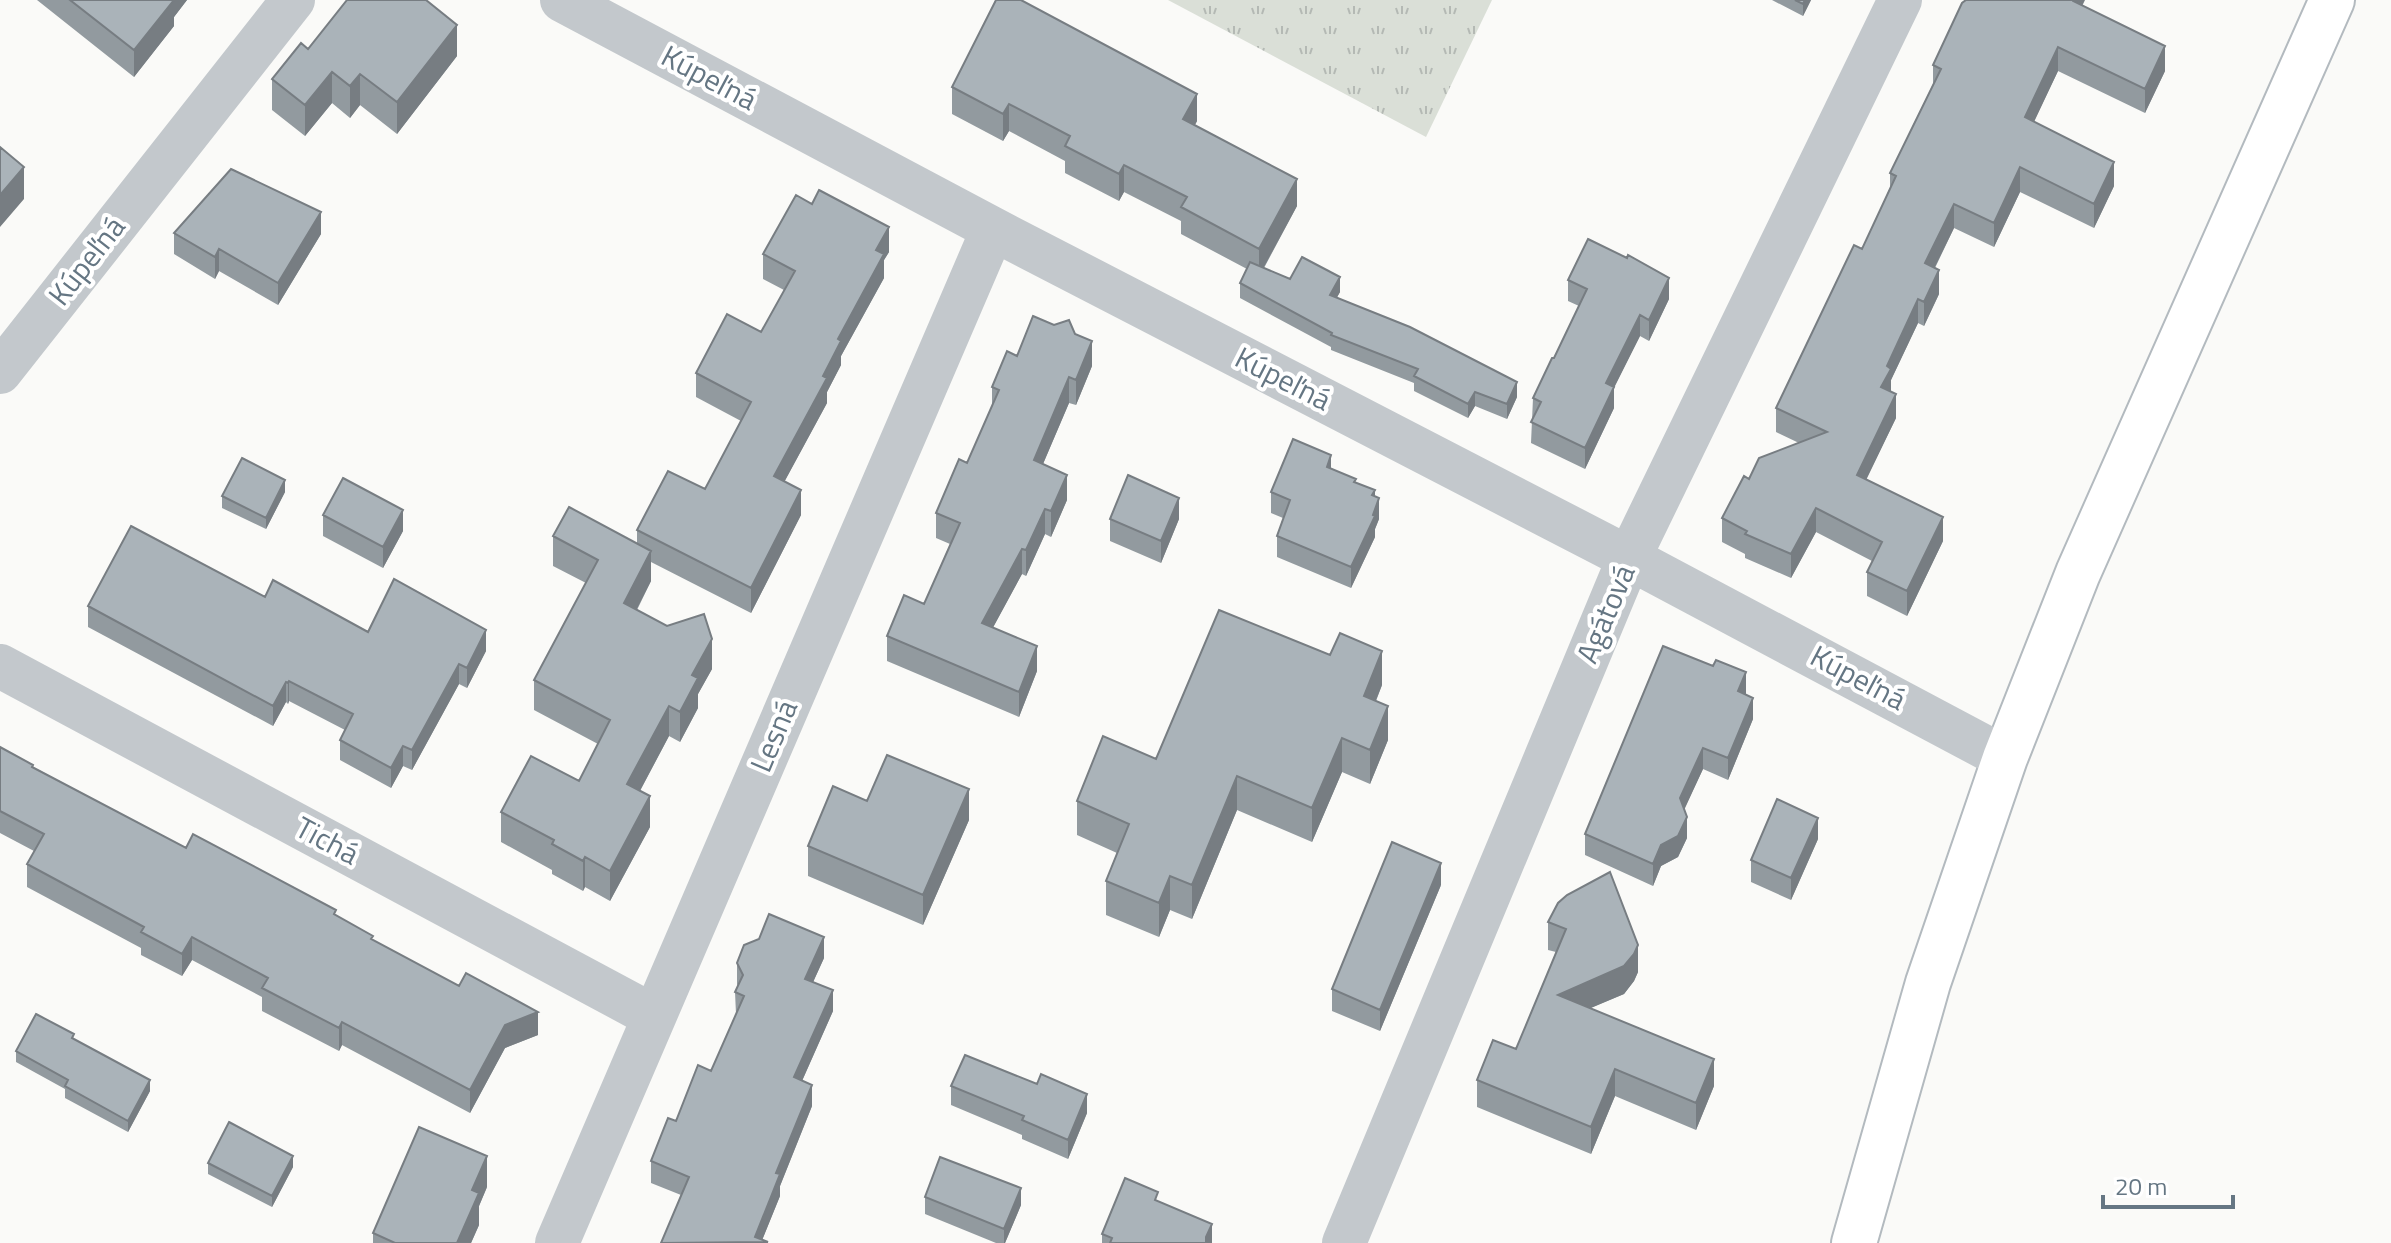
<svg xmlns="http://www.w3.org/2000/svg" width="2391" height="1243" font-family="'Titillium Web',sans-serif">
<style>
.grass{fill:url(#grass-tufts)}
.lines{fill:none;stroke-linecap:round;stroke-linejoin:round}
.secondary-casing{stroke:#b3babf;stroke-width:48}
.street{stroke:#c3c8cc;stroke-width:44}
.secondary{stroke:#fff;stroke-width:44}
.wall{fill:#929a9f}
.shaded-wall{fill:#777d82}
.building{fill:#aab3b9;stroke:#777d82;stroke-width:2}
.labels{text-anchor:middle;stroke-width:8;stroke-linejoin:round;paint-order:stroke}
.street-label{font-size:30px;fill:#657683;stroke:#fff}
</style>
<defs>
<pattern id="grass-tufts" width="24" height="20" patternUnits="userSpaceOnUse" patternTransform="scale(2)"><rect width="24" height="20" fill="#dadfd7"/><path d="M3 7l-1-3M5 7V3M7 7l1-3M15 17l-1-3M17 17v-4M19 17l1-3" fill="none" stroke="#b4b9b4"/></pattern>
</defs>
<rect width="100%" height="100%" fill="#fafaf8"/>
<path class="grass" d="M1168 0H1492L1426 137Z"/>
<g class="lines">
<g class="secondary-casing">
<path id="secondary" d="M1854 1243 1928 983 2005 758 2078 573 2332 0"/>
</g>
<path class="street" d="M562 0 993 229 1629 558 2005 758
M0 372 293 0
M0 666 653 1016
M557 1243 993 229
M1344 1243 1629 558 1900 0"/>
<use href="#secondary" class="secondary"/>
</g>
<path class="wall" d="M37 0H187L174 17V26L134 77Z
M1772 0H1811L1803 16Z
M2082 6 2165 71 2145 113 2058 71 2034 121 2114 186 2094 228 2020 192 1994 247 1954 228 1935 268 1939 294 1924 326 1918 323 1891 380V392L1896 418 1866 479 1943 541 1907 616 1867 596V572L1872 561 1816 532 1791 578 1745 558V554L1722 542V518L1749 479 1799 443 1776 432V408L1862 249 1890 188V173L1933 84V65Z
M308 49 457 56 397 134 360 105 350 118 332 103 305 136 272 110V79Z
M952 87 1197 121 1195 125 1297 206 1264 268 1290 279 1340 292 1337 297 1517 397 1507 419 1475 406 1468 418 1414 391V383L1331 350V347L1240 298V283L1247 269 1181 234V221L1124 192 1119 201 1065 173V161L1009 131 1003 141 952 114Z
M174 233 321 234 278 305 219 271 215 279 174 254Z
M889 252 884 260V278L841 356V365L827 392V403L784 482 801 515 751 613 651 562V581L637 610 712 669 698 694V708L680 742 669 736 640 791 650 827 610 901 585 887 583 891 552 874V870L501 842V812L579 781 598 744 534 710V680L586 583 553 566V536L637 544V530L705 489 741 421 696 397V373L761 332 784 290 763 279V254Z
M1568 280 1669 299 1649 341 1640 336 1614 387V408L1585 469 1531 443 1533 398 1554 358 1579 306 1568 301Z
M1075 334 1092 366 1076 405 1069 403 1043 464 1067 500 1051 537 1045 534 1026 576 1022 574 993 627 1037 671 1019 717 887 661V636L924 604 950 544 936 538V513L967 463 992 406V387L1017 356Z
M1331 468 1356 482 1375 496 1379 519 1375 529V537L1351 588 1277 557V536L1283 518 1271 513V492Z
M285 492 266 529 222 508V496Z
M323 515 403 531 383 568 323 536Z
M1110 519H1179L1161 563 1110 541Z
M265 597 368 632 486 651 467 688 459 684 412 770 403 766 391 788 340 760V740L345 730 289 701 288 704 286 702 273 726 88 627V606Z
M1382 685 1376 701 1388 740 1370 784 1342 772 1312 842 1237 810 1192 919 1170 910 1159 937 1106 915V881L1117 853 1077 835V801L1156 759Z
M1746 695 1753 719 1728 780 1703 769 1684 809 1687 838 1678 857 1661 866 1653 886 1585 855V834Z
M0 747 33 767 186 848 336 915 373 940 538 1035 505 1048 470 1113 342 1045 339 1051 262 1011V997L192 960 182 976 141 955V948L27 887V864L34 851 0 833Z
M969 820 923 925 808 876V846Z
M1818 839 1791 900 1751 882V860Z
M1441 885 1380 1031 1332 1011V989Z
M1558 903 1638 972 1634 981 1624 994 1590 1008 1714 1086 1696 1130 1615 1096 1591 1154 1477 1107V1080L1516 1049 1556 952 1548 950V922Z
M824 958 813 982 833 1011 802 1081 812 1106 780 1186V1196L762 1240 681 1195 651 1183V1161L676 1121 711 1071 736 1014 735 992 738 987 737 984V963Z
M74 1039 150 1091 128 1132 65 1098V1089L16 1062V1051Z
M951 1086 1087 1113 1068 1159 1022 1139V1135L951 1105Z
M208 1163 293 1167 272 1207 208 1174Z
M487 1187 479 1206V1225L471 1243H373V1233Z
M925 1197 1021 1205 1005 1243H996L925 1214Z
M1158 1201 1212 1243H1102V1234Z"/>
<path class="shaded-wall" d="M170 0H187L174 17V26L134 77V50Z
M1805 0H1811L1803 16V4Z
M2073 0H2085L2073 25Z
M457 25V56L397 134V102Z
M2165 46V71L2145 113V89Z
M2058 47V71L2025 141V117Z
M332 72V103L305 136V105Z
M360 74V105L350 118V86Z
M1197 94V121L1183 146V119Z
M1009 104V131L1003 141V114Z
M2114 162V186L2094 228V204Z
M1124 165V192L1119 201V174Z
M24 167V199L0 227V195Z
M2020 167V192L1994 247V223Z
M1297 179V206L1259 276V249Z
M1954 204V228L1925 287V263Z
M321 212V234L278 305V283Z
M889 227V252L884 260V278L841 356V365L827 392V403L774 501V476L823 376 876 250Z
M219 249V271L215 279V257Z
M1939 270V294L1924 326V302Z
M1340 277V292L1330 310V295Z
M1669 278V299L1649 341V320Z
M1918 299V323L1891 380V393L1881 387 1887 366Z
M1640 315V336L1606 404V383Z
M1092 341V366L1076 405V380Z
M1069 377V403L1034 485V460Z
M1517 382V397L1507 419V404Z
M1614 387V408L1585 469V448Z
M1475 392V406L1468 418V404Z
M1896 394V418L1857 499V475Z
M1331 455V476L1327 467Z
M1067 475V500L1051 537V511Z
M285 480V492L266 529V518Z
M801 490V515L751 613V588Z
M1375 490V509L1379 498V519L1375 529V537L1351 588V567L1372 495Z
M1179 498V519L1161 563V541Z
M1816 508V532L1791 578V554Z
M1045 509V534L1026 576V550Z
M403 510V531L383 568V547Z
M1943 517V541L1907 616V591Z
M1022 549V574L982 648V623Z
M651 551V581L624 634V603Z
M486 630V651L467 688V668Z
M712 639V669L698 694V708L680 742V712L692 675Z
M1037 646V671L1019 717V692Z
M1382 651V685L1364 730V696Z
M459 664V684L412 770V750Z
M1746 672V694L1738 713V691Z
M289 681V701L288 704V683Z
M286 682V702L273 726V706Z
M1753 698V719L1728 780V758Z
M669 706V736L627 815V784Z
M1388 706V740L1370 784V750Z
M1342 738V772L1312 842V808Z
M403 746V766L391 788V768Z
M1703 748V769L1680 819V798Z
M1237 776V810L1192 919V885Z
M969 789V820L923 925V895Z
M650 796V827L610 901V871Z
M1687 817V838L1678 857 1661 866 1653 886V864L1661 845Z
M1818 818V839L1791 900V878Z
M585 857V887L583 891V861Z
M1441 863V885L1380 1031V1010Z
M1170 876V910L1159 937V903Z
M192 937V960L182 976V954Z
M824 937V958L805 1000V979Z
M1638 945V972L1634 981 1624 994 1558 1022V995Z
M833 990V1011L794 1099V1077Z
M538 1012V1035L505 1048 470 1113V1090L505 1025Z
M342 1022V1045L339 1051V1028Z
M1714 1059V1086L1696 1130V1103Z
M1615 1069V1096L1591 1154V1127Z
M150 1080V1091L128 1132V1121Z
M812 1085V1106L780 1186V1196L761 1243 755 1237 776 1173Z
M1087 1094V1113L1068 1159V1140Z
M293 1156V1167L272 1207V1196Z
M487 1156V1187L479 1206V1225L471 1243H457L472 1190Z
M1021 1188V1205L1005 1243H1004V1229Z
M1212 1224V1243H1206V1237Z"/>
<path class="building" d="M70 0H174L134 50Z
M347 0H426L457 25 397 102 360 74 350 86 332 72 305 105 272 79 301 43 308 49Z
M996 0H1021L1197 94 1183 119 1297 179 1259 249 1181 207 1187 197 1124 165 1119 174 1065 146 1070 136 1009 104 1003 114 952 87Z
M1795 0H1805L1803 4Z
M1966 0H2073V1L2165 46 2145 89 2058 47 2025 117 2114 162 2094 204 2020 167 1994 223 1954 204 1925 263 1939 270 1924 302 1918 299 1887 366 1891 369 1881 387 1896 394 1857 475 1943 517 1907 591 1867 572 1882 542 1816 508 1791 554 1745 534 1747 531 1722 518 1744 476 1749 479 1759 458 1827 432 1776 408 1854 245 1862 249 1896 176 1890 173 1941 69 1933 65 1962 3Z
M0 147 24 167 0 195Z
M231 169 321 212 278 283 219 249 215 257 174 233Z
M819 190 889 227 876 250 884 254 838 339 841 341 823 376 827 378 774 476 801 490 751 588 637 530 668 471 705 489 751 402 696 373 727 314 761 332 795 271 763 254 796 195 812 204Z
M1588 239 1627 258 1628 255 1669 278 1649 320 1640 315 1606 383 1614 387 1585 448 1531 422 1541 402 1533 398 1552 358H1554L1587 289 1568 280Z
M1302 257 1340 277 1330 295 1410 327 1517 382 1507 404 1475 392 1468 404 1414 376 1418 369 1331 335 1332 333 1240 283 1250 262 1290 279Z
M1033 316 1054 325 1069 320 1075 334 1092 341 1076 380 1069 377 1034 460 1067 475 1051 511 1045 509 1026 550 1022 549 982 623 1037 646 1019 692 887 636 904 595 924 604 960 523 936 513 959 459 967 463 999 390 992 387 1007 351 1017 356Z
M1293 439 1331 455 1327 467 1356 479 1354 482 1375 490 1372 495 1379 498 1373 515 1375 516 1351 567 1277 536 1290 500 1271 492Z
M242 458 285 480 266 518 222 496Z
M1128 475 1179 498 1161 541 1110 519Z
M343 478 403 510 383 547 323 515Z
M569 507 651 551 624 603 667 626 704 614 712 639 692 675 698 678 680 712 669 706 627 784 650 796 610 871 585 857 583 861 552 844 554 840 501 812 531 756 579 781 610 720 534 680 598 560 553 536Z
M131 526 265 597 273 580 368 632 394 579 486 630 467 668 459 664 412 750 403 746 391 768 340 740 353 714 289 681 288 683 286 682 273 706 88 606Z
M1219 610 1330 655 1340 633 1382 651 1364 696 1388 706 1370 750 1342 738 1312 808 1237 776 1192 885 1170 876 1159 903 1106 881 1129 824 1077 801 1103 736 1156 759Z
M1663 646 1713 666 1716 660 1746 672 1738 691 1753 698 1728 758 1703 748 1680 798 1687 817 1678 836 1661 845 1653 864 1585 834Z
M0 747 33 765 32 767 186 848 193 834 336 910 334 914 373 936 371 939 459 986 466 973 538 1012 505 1025 470 1090 342 1022 339 1028 262 988 268 978 192 937 182 954 141 932 144 927 27 864 44 834 0 811Z
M887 755 969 789 923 895 808 846 833 786 867 801Z
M1777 799 1818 818 1791 878 1751 860Z
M1392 842 1441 863 1380 1010 1332 989Z
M1610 872 1638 945 1634 954 1624 966 1558 995 1714 1059 1696 1103 1615 1069 1591 1127 1477 1080 1493 1040 1516 1049 1566 929 1548 922 1558 903 1567 895Z
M769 914 824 937 805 979 833 990 794 1077 812 1085 776 1173 780 1174 755 1237 768 1242 661 1243 689 1177 651 1161 668 1118 676 1121 698 1065 711 1071 744 996 735 992 743 975 737 963 744 945 759 939Z
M36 1014 74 1034 72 1038 150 1080 128 1121 65 1086 68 1080 16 1051Z
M965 1055 1037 1084 1041 1074 1087 1094 1068 1140 1022 1120 1024 1116 951 1086Z
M229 1122 293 1156 272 1196 208 1163Z
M419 1127 487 1156 472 1190 479 1193 457 1243H395L373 1233Z
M940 1157 1021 1188 1004 1229 925 1197Z
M1125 1178 1158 1192 1155 1200 1212 1224 1206 1237V1243H1110L1112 1238 1102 1234Z"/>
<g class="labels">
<g class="street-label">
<text transform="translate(709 78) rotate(28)" y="10">Kúpeľná</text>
<text transform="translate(87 261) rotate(-52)" y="10">Kúpeľná</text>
<text transform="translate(1283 379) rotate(27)" y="10">Kúpeľná</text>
<text transform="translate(1606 614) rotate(-67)" y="10">Agátová</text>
<text transform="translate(1858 678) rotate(28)" y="10">Kúpeľná</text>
<text transform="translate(774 736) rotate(-67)" y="10">Lesná</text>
<text transform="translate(327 841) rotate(28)" y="10">Tichá</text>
</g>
</g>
<path d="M2103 1195v12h130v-12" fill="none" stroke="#657683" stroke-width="4"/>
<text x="2115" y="1195" font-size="24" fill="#657683" stroke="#ffffff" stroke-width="6" paint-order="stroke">20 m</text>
</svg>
